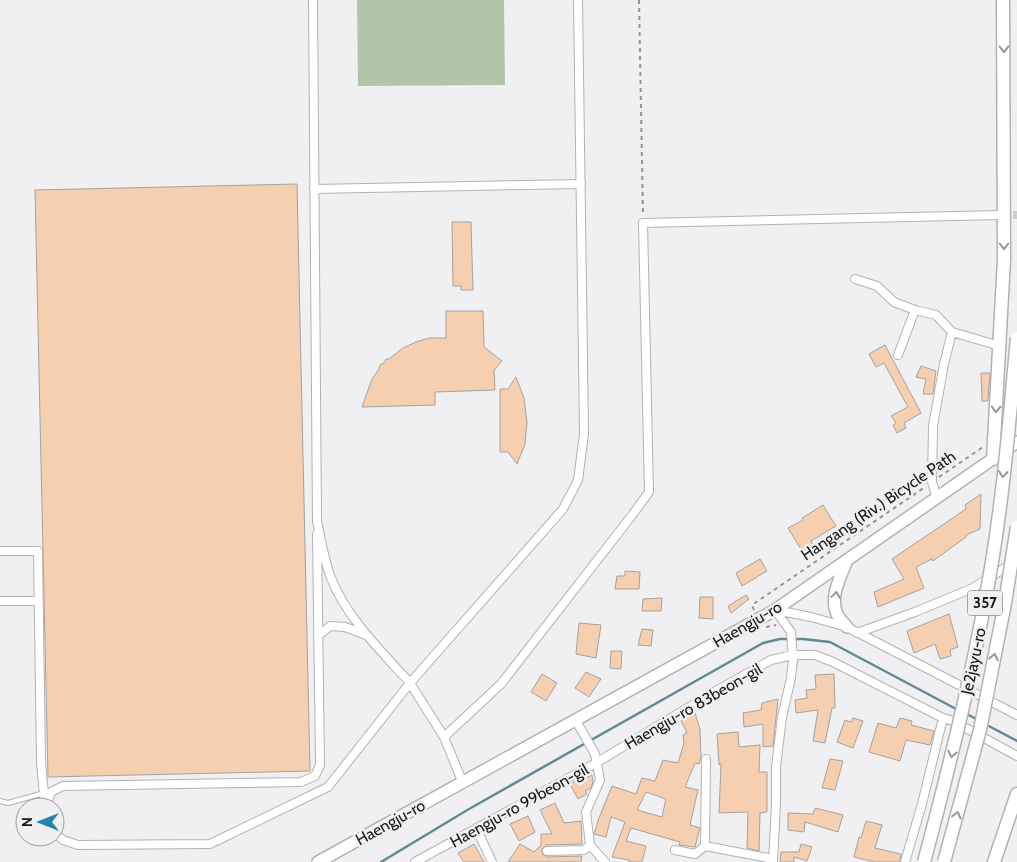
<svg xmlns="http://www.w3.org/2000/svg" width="1017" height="862" font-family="Cabin,sans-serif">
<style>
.green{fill:#b0c5a9}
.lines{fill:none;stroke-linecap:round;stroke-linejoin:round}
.stream{stroke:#638a94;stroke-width:2.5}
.building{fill:#f6ceb0;stroke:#a4a2a1;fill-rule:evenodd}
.minor-tunnel{stroke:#cfcfd1;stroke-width:8;stroke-dasharray:8 4;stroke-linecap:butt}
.service-casing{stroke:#b2b2b4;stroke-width:6}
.minor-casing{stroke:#b2b2b4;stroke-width:10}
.secondary-casing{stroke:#b2b2b4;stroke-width:14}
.trunk-casing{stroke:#b2b2b4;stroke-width:15}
.path{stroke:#949496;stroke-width:2;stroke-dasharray:4 4;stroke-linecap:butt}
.service{stroke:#fff;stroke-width:4}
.minor{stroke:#fff;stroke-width:8}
.secondary{stroke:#fff;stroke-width:11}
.trunk{stroke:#fff;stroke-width:12}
.trunk-bridge-casing{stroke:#b2b2b4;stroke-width:15;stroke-linecap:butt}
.trunk-bridge{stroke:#fff;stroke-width:12}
.oneway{stroke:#979797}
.labels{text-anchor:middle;stroke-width:5;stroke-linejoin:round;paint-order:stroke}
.shield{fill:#f0f0f2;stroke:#585859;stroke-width:1}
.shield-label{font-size:15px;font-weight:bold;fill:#171718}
.street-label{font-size:16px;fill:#171718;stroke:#f0f0f2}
</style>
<rect width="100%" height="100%" fill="#f0f0f2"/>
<path class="green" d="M357 0H504L505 85 358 86Z"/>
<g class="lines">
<path class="stream" d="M965 713 978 720
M985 724 1017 741
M381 862 469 809 763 643 780 639H803L830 642 958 710"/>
</g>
<path class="building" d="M297 184 310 771 48 777 35 190Z
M452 222H471L473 290H461V286H453Z
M446 311H483L484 347 502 361 494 370 495 390 435 392V405L362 407 372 379 379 369 380 365 385 362 386 359H389L403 348 416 342 429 338H446Z
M885 345 921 413 904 423 906 428 897 433 893 425 896 423 891 416 908 407 884 363 876 367 869 354Z
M921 366 936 371 933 394H923L926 379 916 377Z
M981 373H990L988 401H982Z
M516 377 524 398 527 422 525 444 517 464 508 452H500V389H508Z
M981 494 980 529 966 535V537L933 561 932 559 916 567 924 588 878 607 874 592 904 579 892 559 966 509 965 505Z
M823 505 836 526 811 541 817 552 807 559 788 528 803 520 802 518Z
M760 559 767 571 742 586 736 573Z
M625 571 640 572 639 589H615L617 576H625Z
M746 595 749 599 731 613 728 606Z
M700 597H713V619L699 618Z
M662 598 661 611H642L643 599Z
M949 614 958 647 950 650 951 656 940 659 935 644 914 653 907 631Z
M579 623 601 625 596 658 576 654Z
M642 629 653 630 651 646 638 645Z
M611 651H622L621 669 610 668Z
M586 672 601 679 589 697 575 688Z
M542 674 557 683 546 701 531 692Z
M834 674 835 708H832L825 743 813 741 818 710 796 713 795 700 807 698 806 690 816 689 815 675Z
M778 699 773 746 763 747V724L744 727 743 713 761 710 762 703Z
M695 713 700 729 701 757 699 764 695 763 685 787 698 790 690 825 700 828 695 847 679 845 680 842 631 828 626 841 646 846 642 862H629V860L612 857 625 822 611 817 606 837 594 834 599 818 612 786 636 794 642 778 655 781 663 760 678 763 684 743 683 735 687 733 681 721ZM646 792 666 799 662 817 637 810Z
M853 718 863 721 853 748 837 742 845 720 851 722Z
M900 718 912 721 911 725 934 731 930 745 906 740 900 761 869 752 878 723 896 728Z
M738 732 739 747 760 745 759 772H767V812L760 813 759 851 747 848 748 812 719 813 721 764 719 765 717 734Z
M830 759 843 761 835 790 822 788Z
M592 775 593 782 591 788 585 791 587 794 578 799 570 784Z
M555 803 564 823 581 821 582 844 546 845 542 849V854L547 857 582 856 581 862H508L520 844 534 852 541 845V834H552L540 810Z
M815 808 843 815 838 832 805 822 804 832 788 830V813L813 814Z
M528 816 535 832 519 841 510 824Z
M866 821 882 825 875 848 901 854 900 862H874L854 857 859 837 861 838Z
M474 844 484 862H464L458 853Z
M801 844 812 847 807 861 794 857V862H780L781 852H799Z"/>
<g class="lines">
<path class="minor-tunnel" d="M1001 215H1017"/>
<g class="service-casing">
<path id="service" d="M0 801 8 803 44 793"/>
</g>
<g class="minor-casing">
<path id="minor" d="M314 189 581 184
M855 279 877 286 894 302 915 310
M898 355 915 310 936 315 952 332 993 344
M937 498 932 482 933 426 944 364 952 332
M0 551H38L41 763 45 805
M0 601H38
M775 610 811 617 847 627 1017 715
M857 633 915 612 973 588 1011 564
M318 636 330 626 345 627 366 635
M575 719 595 754 600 780 586 812 590 845 605 862
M444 737 410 683 563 509 578 480 584 434 578 0
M462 781 444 737 501 684 633 514 649 492 643 223 1001 215
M46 807 51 792 63 786 301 782 315 776 320 765 317 534
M476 828 492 862
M55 833 63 840 78 845 210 844 328 787 410 683C382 652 346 617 331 578 324 560 321 540 317 521L313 0
M705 846 706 759
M675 850 695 854 705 846 773 859
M547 851 584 850 590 845
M415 862 596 763 721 688 771 660 793 655H815L833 662 943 718 953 721 1017 756
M773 862 776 804V767L782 717 791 678 793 660 791 632 775 610
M905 862 922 804 943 718"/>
</g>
<g class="secondary-casing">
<path id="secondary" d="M847 627C844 623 839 619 837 614 829 597 841 576 847 560
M318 862 775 610 1017 442"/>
</g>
<g class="trunk-casing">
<path id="trunk" d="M993 459 1004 259 1003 0
M994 862 1017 794"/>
</g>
<path class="path" d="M639 0 643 215
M939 477 983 447
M754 610 752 605 925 487
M766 627 776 625"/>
<use href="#service" class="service"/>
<use href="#minor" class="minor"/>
<use href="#secondary" class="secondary"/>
<use href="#trunk" class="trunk"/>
<g class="trunk-bridge-casing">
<path id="trunk-bridge" d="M924 862C947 776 969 689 985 601 1002 514 1009 426 1017 338
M944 862 980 730 1005 603 1017 527"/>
</g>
<use href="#trunk-bridge" class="trunk-bridge"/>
</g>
<defs><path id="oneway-chevron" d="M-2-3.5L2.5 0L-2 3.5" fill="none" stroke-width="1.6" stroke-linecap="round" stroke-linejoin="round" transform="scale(1.25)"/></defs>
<g class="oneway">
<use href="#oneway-chevron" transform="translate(1004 49) rotate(89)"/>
<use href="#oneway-chevron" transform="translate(1004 246) rotate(90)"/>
<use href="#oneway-chevron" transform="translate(996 409) rotate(93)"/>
<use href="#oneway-chevron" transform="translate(1003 474) rotate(97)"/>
<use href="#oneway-chevron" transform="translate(836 595) rotate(-82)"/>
<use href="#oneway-chevron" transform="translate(994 657) rotate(-79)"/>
<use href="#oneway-chevron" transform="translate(952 754) rotate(103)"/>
<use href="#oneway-chevron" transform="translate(957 815) rotate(-75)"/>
</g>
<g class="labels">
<rect class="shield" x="967.5" y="590.5" width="35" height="25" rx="4"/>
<g class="shield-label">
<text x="985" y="608">357</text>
</g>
<g class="street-label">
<text transform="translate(878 505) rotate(-34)" y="6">Hangang (Riv.) Bicycle Path</text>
<text transform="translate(747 624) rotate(-30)" y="6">Haengju-ro</text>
<text transform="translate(973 661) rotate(-78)" y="6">Je2jayu-ro</text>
<text transform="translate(693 706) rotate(-30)" y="6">Haengju-ro 83beon-gil</text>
<text transform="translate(519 805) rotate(-29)" y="6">Haengju-ro 99beon-gil</text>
<text transform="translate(390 822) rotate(-29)" y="6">Haengju-ro</text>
</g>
</g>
<g transform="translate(40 822) rotate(270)"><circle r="24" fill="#f0f0f2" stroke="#99999b"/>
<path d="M0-4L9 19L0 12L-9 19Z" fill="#2384af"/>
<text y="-8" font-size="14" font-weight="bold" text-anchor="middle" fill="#171718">N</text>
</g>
</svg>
